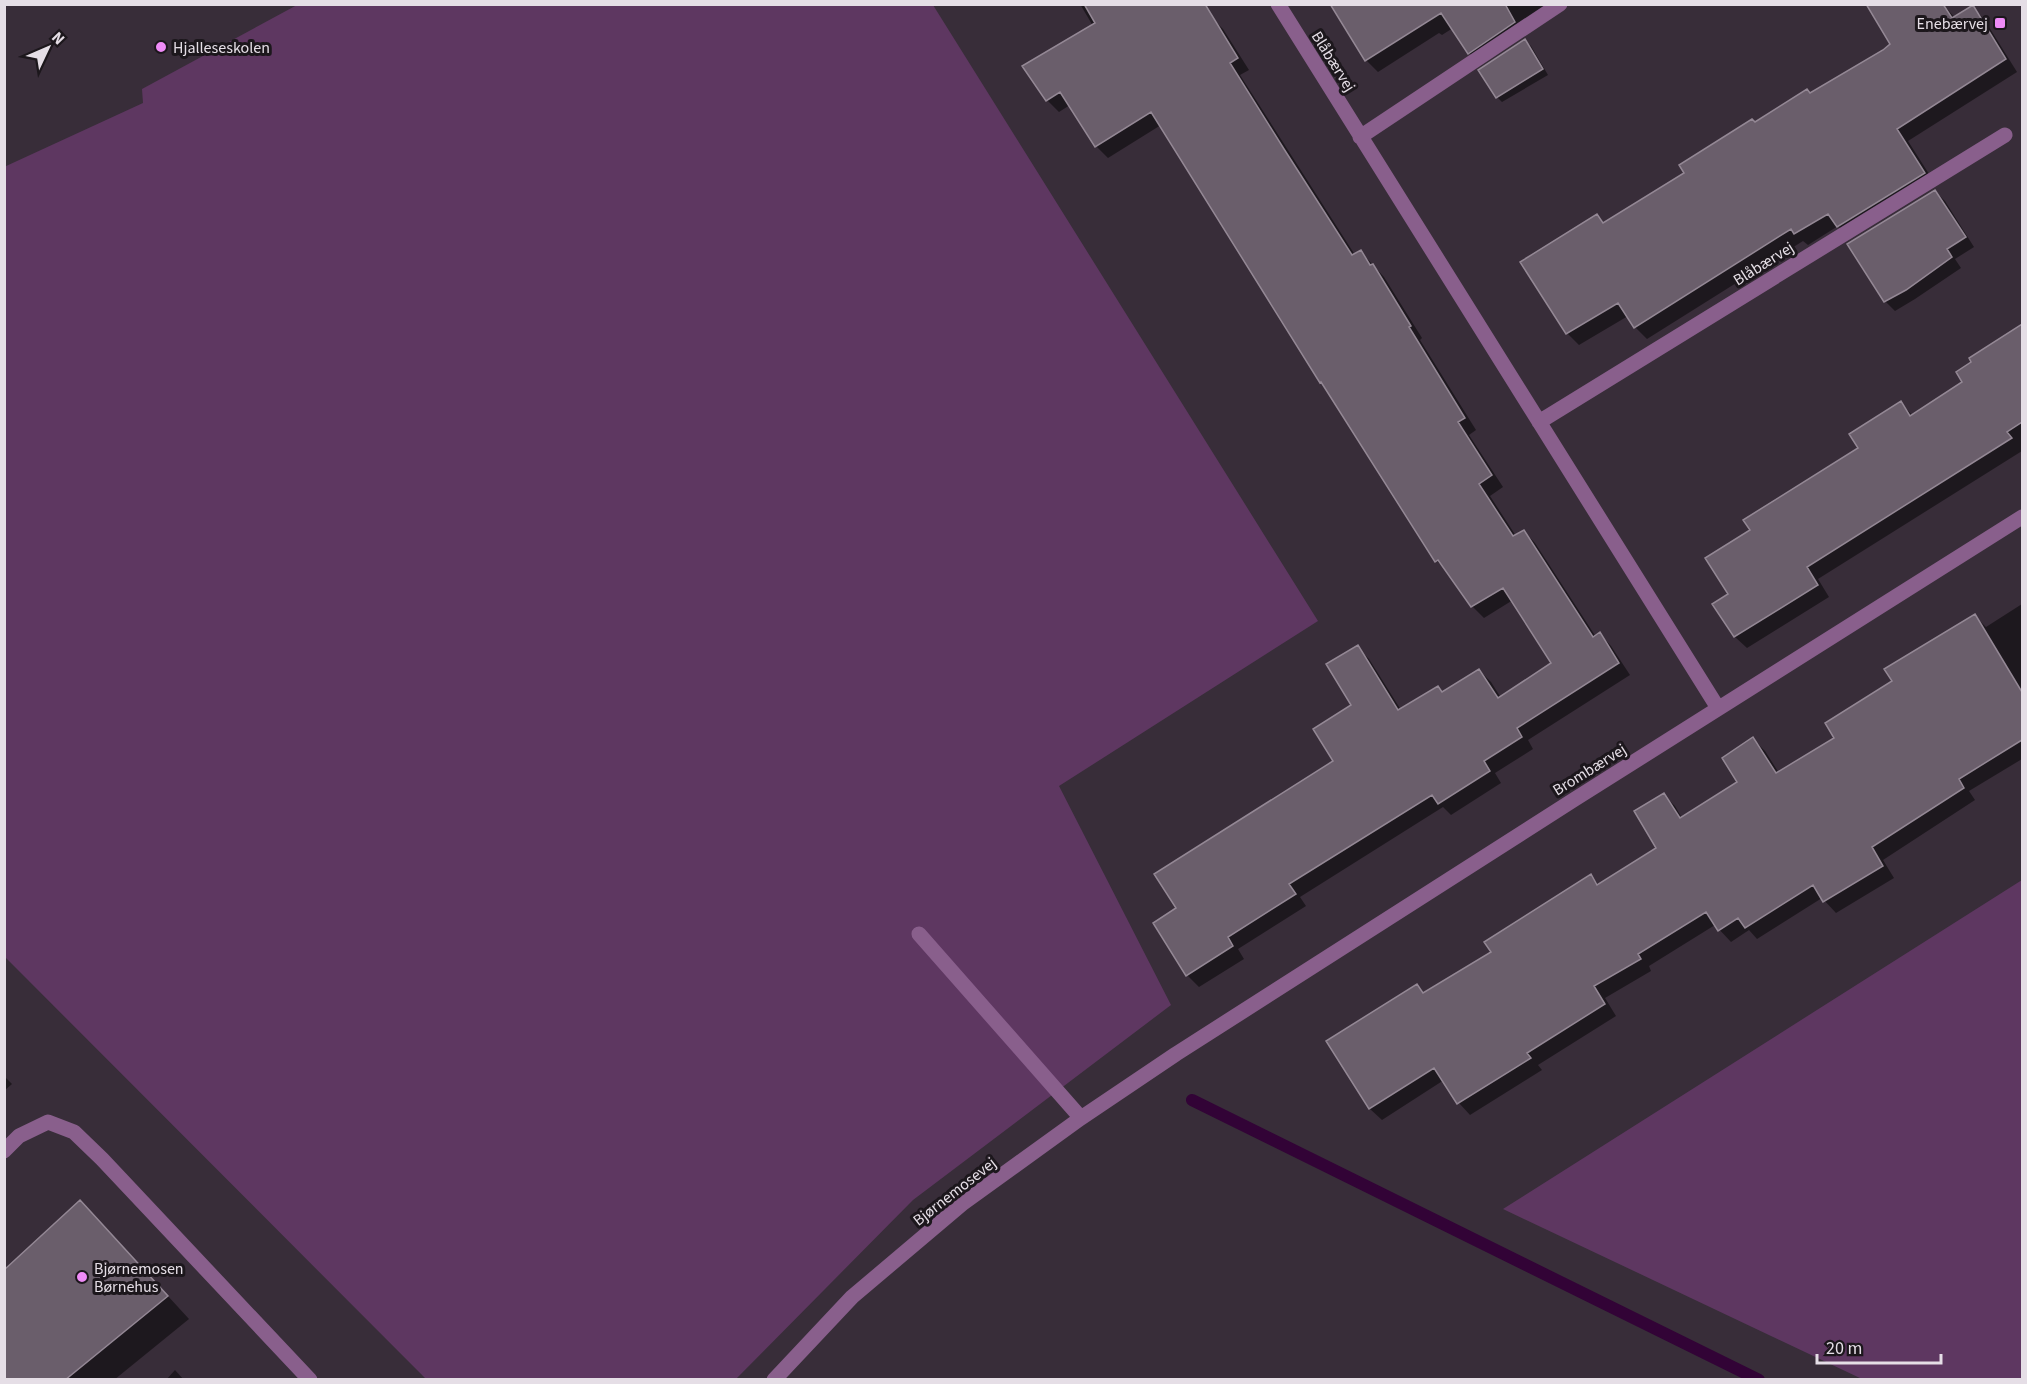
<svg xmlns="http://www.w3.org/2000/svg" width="2027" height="1384" font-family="'Source Sans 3',sans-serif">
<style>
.green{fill:#5e3761}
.shadow{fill:#0007}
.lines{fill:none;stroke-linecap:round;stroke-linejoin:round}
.stream{stroke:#320336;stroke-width:12}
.building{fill:#6a5e6b;stroke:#948895;stroke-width:1.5}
.minor{stroke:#895f8c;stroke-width:15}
.poi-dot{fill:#ef8bf7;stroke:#1c171c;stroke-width:2}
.labels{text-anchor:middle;stroke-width:6;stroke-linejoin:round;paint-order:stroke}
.poi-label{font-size:16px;fill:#e5dee6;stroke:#1c171c;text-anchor:start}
.street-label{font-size:16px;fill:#e5dee6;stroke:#1c171c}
</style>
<rect width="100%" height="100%" fill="#382d39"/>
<path class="green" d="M297 5H933L1318 621 1059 786 1171 1005 913 1200 736 1379H426L5 957 4 167 143 103 142 89Z
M2022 880V1379H1862L1503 1209Z"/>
<path class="shadow" d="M1080 4H1194L1211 17 1223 29 1249 70 1240 75 1355 255 1361 252 1384 277 1422 338 1420 340 1476 430 1469 435 1503 487 1490 496 1516 536 1524 531 1535 543 1596 637 1600 634 1611 646 1630 675 1528 740 1533 749 1495 773 1501 783 1451 815 1443 807 1300 897 1306 906 1238 949 1244 959 1199 987 1187 975 1178 909 1335 762 1353 705 1357 647 1369 659 1401 710 1443 693 1479 670 1491 682 1501 698 1553 663 1513 600 1484 618 1472 606 1448 572 1437 561 1161 125 1108 158 1096 146 1070 105 1059 112 1047 100 1093 26Z
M1342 4H1555L1480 64 1469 53 1453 28 1442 35 1439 33 1378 72 1366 60Z
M1943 4 1955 18 1972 7 1984 19 2017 72 1908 141 1936 185 1850 238 1838 226 1808 245 1803 241 1647 339 1635 327 1628 316 1579 345 1567 333 1597 216 1605 224 1686 173 1755 124 1811 94 1884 51Z
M1525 41 1531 46 1548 75 1502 102 1497 97Z
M1935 191 1945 201 1974 247 1955 259 1961 268 1915 299 1895 311 1885 301Z
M2022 325V451L1818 579 1829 597 1747 648 1735 637 1730 595 1752 530 1860 448 1901 403 1913 416 1964 382 1973 362 1971 358Z
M2022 604V759L1969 791 1975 800 1883 860 1894 878 1836 913 1822 898 1757 939 1749 930 1731 942 1715 925 1649 966 1651 971 1605 998 1616 1016 1538 1065 1542 1070 1470 1115 1459 1103 1444 1080 1382 1120 1370 1109 1328 1042 1417 986 1424 994 1493 952 1590 876 1599 885 1658 848 1663 794 1675 806 1682 818 1739 782 1753 739 1765 751 1779 773 1836 738 1894 682 1975 616 1986 627Z
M4 1076 12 1084 4 1091Z
M102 1224 189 1319 114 1380H4Z
M175 1370 184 1380H166Z"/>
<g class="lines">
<path class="stream" d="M1192 1100 1759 1380"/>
</g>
<path class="building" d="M1084 4H1205L1238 58 1230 63 1284 149 1352 255 1361 250 1370 265 1373 264 1411 326 1409 327 1465 418 1458 422 1492 475 1479 484 1513 536 1524 530 1593 637 1600 632 1619 663 1517 728 1522 737 1484 761 1490 771 1438 804 1432 795 1289 884 1296 894 1228 937 1233 946 1186 976 1153 923 1176 908 1154 874 1333 761 1313 729 1351 705 1326 664 1358 645 1398 710 1438 686 1442 692 1479 669 1498 698 1551 663 1503 588 1471 607 1438 560 1435 562 1321 382 1320 383 1151 112 1095 147 1060 92 1046 101 1022 66 1095 23Z
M1330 4H1505L1515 22 1468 54 1441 13 1365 61Z
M1866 4H1943L1952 18 1973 5 2006 59 1897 129 1925 173 1837 227 1828 214 1794 234 1791 229 1634 328 1618 303 1566 334 1520 262 1597 214 1603 223 1684 173 1679 165 1752 119 1755 122 1807 89 1810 93 1883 50 1890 44Z
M1525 39 1543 69 1496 98 1478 70Z
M1935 190 1966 237 1947 249 1952 257 1906 290 1884 302 1847 244Z
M2022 324V422L2007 432 2012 438 1807 567 1818 585 1734 637 1712 604 1728 594 1705 558 1750 530 1743 520 1858 448 1849 434 1901 401 1910 416 1962 382 1956 372 1971 362 1969 358Z
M1975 614 2022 692V740L1959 779 1964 788 1872 847 1883 866 1823 902 1813 885 1745 928 1738 918 1718 931 1706 912 1638 954 1641 959 1594 986 1605 1004 1527 1053 1531 1058 1457 1104 1434 1068 1369 1109 1326 1041 1417 984 1423 993 1491 952 1484 942 1591 874 1597 885 1656 848 1634 811 1664 793 1680 818 1737 782 1722 758 1753 737 1776 773 1834 738 1825 723 1892 681 1884 669Z
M80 1200 168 1296 65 1380H4V1270Z"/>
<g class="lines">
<path class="minor" d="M1278 4 1718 708
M1360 137 1560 4
M1539 422 2005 135
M919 934 1081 1118
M4 1151 19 1136 48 1122 74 1132 102 1159 310 1380
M774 1380 852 1297 962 1204 1081 1118 1176 1054 1575 799 2022 517"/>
</g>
<g class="poi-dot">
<rect x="1994" y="17" width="12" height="12" rx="3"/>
<circle cx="161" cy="47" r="6"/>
<circle cx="82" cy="1277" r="6"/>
</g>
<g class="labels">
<g class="poi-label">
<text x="1988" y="29" text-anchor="end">Enebærvej</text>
<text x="173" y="53">Hjalleseskolen</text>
<text x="94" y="1274">Bjørnemosen<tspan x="94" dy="18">Børnehus</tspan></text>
</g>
<g class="street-label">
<text transform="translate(1334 61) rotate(58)" y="6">Blåbærvej</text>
<text transform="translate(1763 263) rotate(-32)" y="6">Blåbærvej</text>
<text transform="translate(1589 769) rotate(-32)" y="6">Brombærvej</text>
<text transform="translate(954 1191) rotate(-38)" y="6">Bjørnemosevej</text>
</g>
</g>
<rect width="2027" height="1384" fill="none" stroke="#e5dee6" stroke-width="12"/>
<g transform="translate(48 48) rotate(46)" stroke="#1c171c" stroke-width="4.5" paint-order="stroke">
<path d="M0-4.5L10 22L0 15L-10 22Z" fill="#e5dee6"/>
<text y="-9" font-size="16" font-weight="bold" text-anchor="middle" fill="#e5dee6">N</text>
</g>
<path d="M1817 1354v9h124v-9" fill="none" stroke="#e5dee6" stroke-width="3"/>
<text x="1826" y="1354" font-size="18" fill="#e5dee6" stroke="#1c171c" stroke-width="4.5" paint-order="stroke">20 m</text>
</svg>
